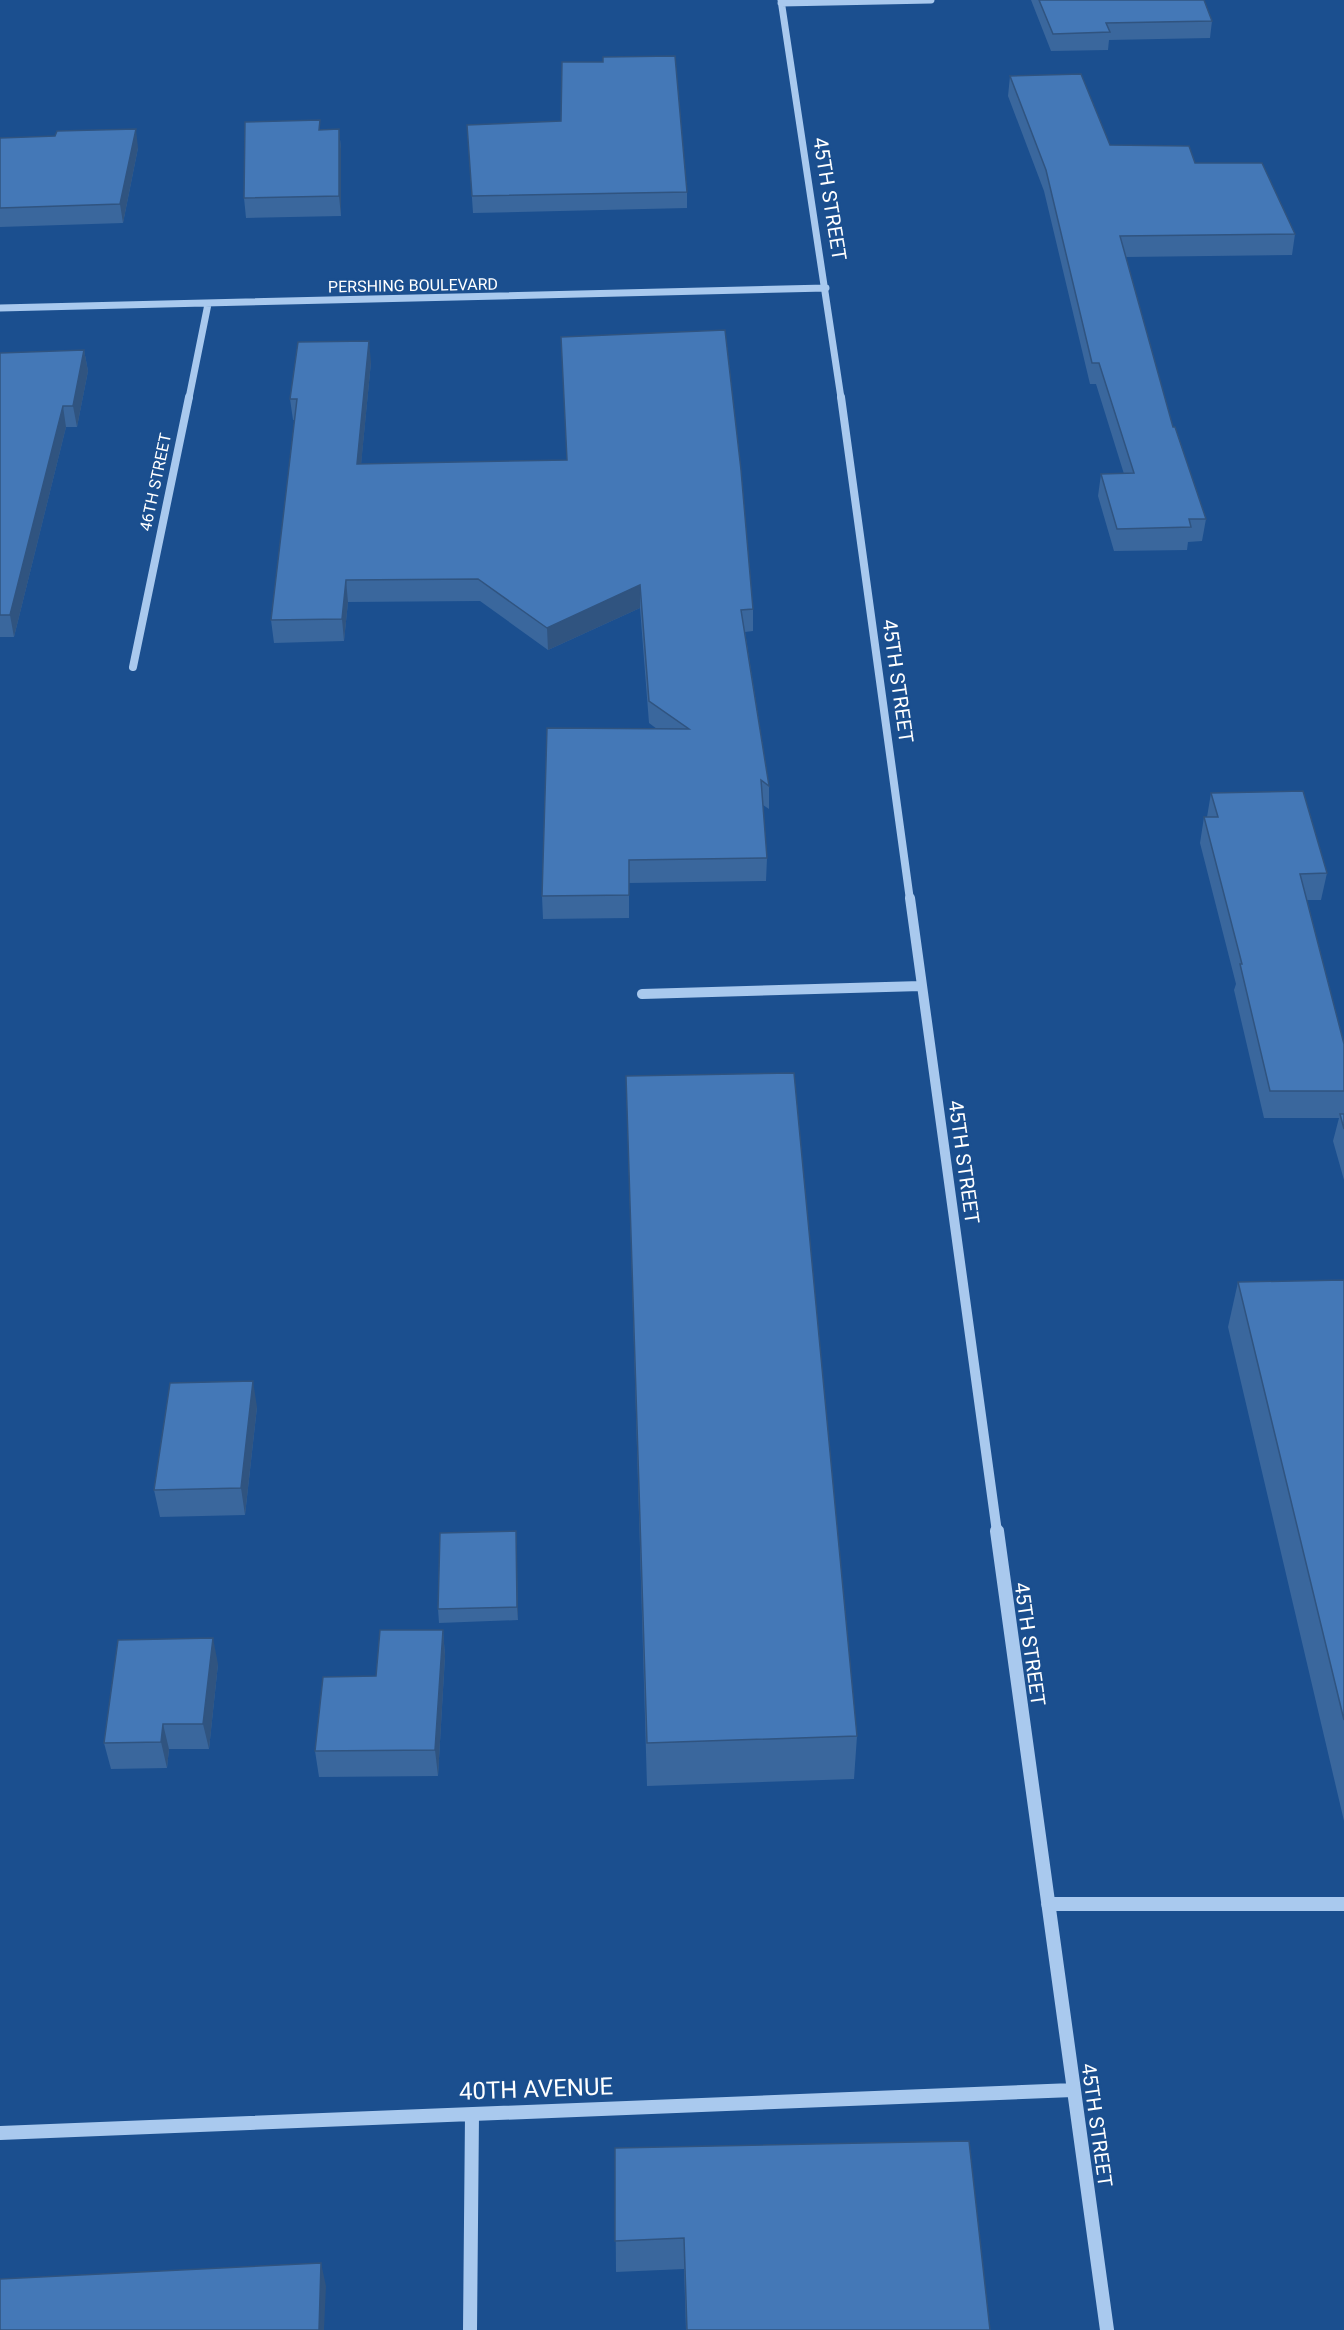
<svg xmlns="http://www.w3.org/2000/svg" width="1344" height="2330" font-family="Roboto,sans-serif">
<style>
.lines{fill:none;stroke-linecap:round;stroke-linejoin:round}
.minor-far3{stroke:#a9c9ee;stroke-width:7}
.minor-far2{stroke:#a9c9ee;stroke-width:8}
.minor-far1{stroke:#a9c9ee;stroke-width:10}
.minor{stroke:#a9c9ee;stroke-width:14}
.wall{fill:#3a679d}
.shaded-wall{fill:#305480}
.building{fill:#4478b7;stroke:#305480;stroke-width:1.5}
.labels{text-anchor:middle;stroke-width:4.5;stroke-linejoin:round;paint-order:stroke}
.far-street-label{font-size:16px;fill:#fff;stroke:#1b4f8f}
.street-label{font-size:20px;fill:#fff;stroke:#1b4f8f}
.near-street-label{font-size:24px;fill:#fff;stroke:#1b4f8f}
</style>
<rect width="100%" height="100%" fill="#1b4f8f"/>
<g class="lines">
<path class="minor-far3" d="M781 0 841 398
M781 3 931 0
M0 308 826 288
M189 398 208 304"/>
<path class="minor-far2" d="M841 397 910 900
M133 667 189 397"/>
<path class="minor-far1" d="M910 898 997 1532
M642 994 921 986"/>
<path class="minor" d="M997 1531 1107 2330
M1048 1904H1344
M0 2133 1073 2090
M470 2330 472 2115"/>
</g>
<path class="wall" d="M1031 0H1204L1212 21 1210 38 1109 40 1108 50 1051 51Z
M1010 76 1110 145 1195 163 1295 234 1292 255 1126 257 1173 427 1206 519 1202 541 1188 542 1187 550 1114 551 1098 496 1101 474H1124L1096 384H1090L1044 191 1008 96Z
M467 125 687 192V208L473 213Z
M339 129 341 149V216L246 218 244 198 321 130Z
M0 138 138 148 123 223 0 227Z
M84 350 88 371 77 427H66L14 637H0V353Z
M371 362 361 464 753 609V631L745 632 769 786V809L763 805 767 858 766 881 629 883V918L543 919 542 896 657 729 649 723 640 608 548 650 480 601 348 602 344 641 274 643 271 620 295 420H293L290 399Z
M1211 793 1327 873 1321 900H1307L1344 1044V1180L1333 1141 1339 1118H1264L1234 990 1236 984 1200 843 1204 817H1207Z
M626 1076 857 1736 854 1779 647 1786Z
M1344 1280V1821L1228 1327 1238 1282Z
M257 1407 245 1515 160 1517 154 1490Z
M516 1531 518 1620 439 1623 438 1609Z
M443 1630 445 1656 438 1776 319 1777 315 1751 376 1676Z
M218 1664 209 1749H169L167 1768 111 1769 104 1743Z
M615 2148 990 2330H686L684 2269 616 2272Z"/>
<path class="shaded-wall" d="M136 129 138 148 123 223 120 204Z
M339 129 341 149V216L339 196Z
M369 341 371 362 359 486 357 464Z
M84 350 88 371 77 427 73 406Z
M63 406 66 427 14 637 10 615Z
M346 580 348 602 344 641 342 619Z
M640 585V608L548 650 547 628Z
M253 1381 257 1407 245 1515 241 1488Z
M516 1531 517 1545 518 1620 517 1607Z
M443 1630 445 1656 438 1776 435 1750Z
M213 1638 218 1664 209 1749 203 1724Z
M163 1724 169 1749 167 1768 161 1742Z
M321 2263 326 2286 324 2330H319Z"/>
<path class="building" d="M1039 0H1204L1212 21 1106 23 1110 32 1053 34Z
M675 56 687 192 472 196 467 125 561 121 562 62H603V57Z
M1081 74 1110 145 1189 146 1195 163H1262L1295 234 1120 236 1173 427H1175L1206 519H1189L1191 527 1117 529 1101 474 1134 473 1099 363H1092L1046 170 1010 76Z
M320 120 319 130 339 129V196L244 198 245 122Z
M136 129 120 204 0 208V138L55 136 57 131Z
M725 330 741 470 753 609 741 610 769 786 761 780 767 858 629 860V895L542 896 547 728 689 729 649 701 640 585 547 628 478 579 346 580 342 619 271 620 297 399H290L298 342 369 341 357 464 567 460 561 337Z
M84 350 73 406H63L10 615H0V353Z
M1303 791 1327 873 1300 874 1344 1044V1091H1270L1240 964H1242L1204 817H1218L1211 793Z
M794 1073 857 1736 647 1743 626 1076Z
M1340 1114H1344V1129Z
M1344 1280V1720L1238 1282Z
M253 1381 241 1488 154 1490 170 1383Z
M516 1531 517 1607 438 1609 440 1533Z
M380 1630H443L435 1750 315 1751 323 1677 376 1676Z
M213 1638 203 1724H163L161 1742 104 1743 118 1640Z
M969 2141 990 2330H687L684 2238 615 2241V2148Z
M321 2263 319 2330H0V2279Z"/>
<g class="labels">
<g class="far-street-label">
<text transform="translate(413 285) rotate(-1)" y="6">PERSHING BOULEVARD</text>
<text transform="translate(155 482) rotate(-78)" y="6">46TH STREET</text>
</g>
<g class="street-label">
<text transform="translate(830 199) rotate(81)" y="7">45TH STREET</text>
<text transform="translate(898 681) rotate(82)" y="7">45TH STREET</text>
<text transform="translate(964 1162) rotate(82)" y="7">45TH STREET</text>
<text transform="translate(1030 1644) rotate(82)" y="7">45TH STREET</text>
<text transform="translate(1097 2125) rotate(82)" y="7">45TH STREET</text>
</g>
<g class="near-street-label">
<text transform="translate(536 2089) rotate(-2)" y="8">40TH AVENUE</text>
</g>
</g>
</svg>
